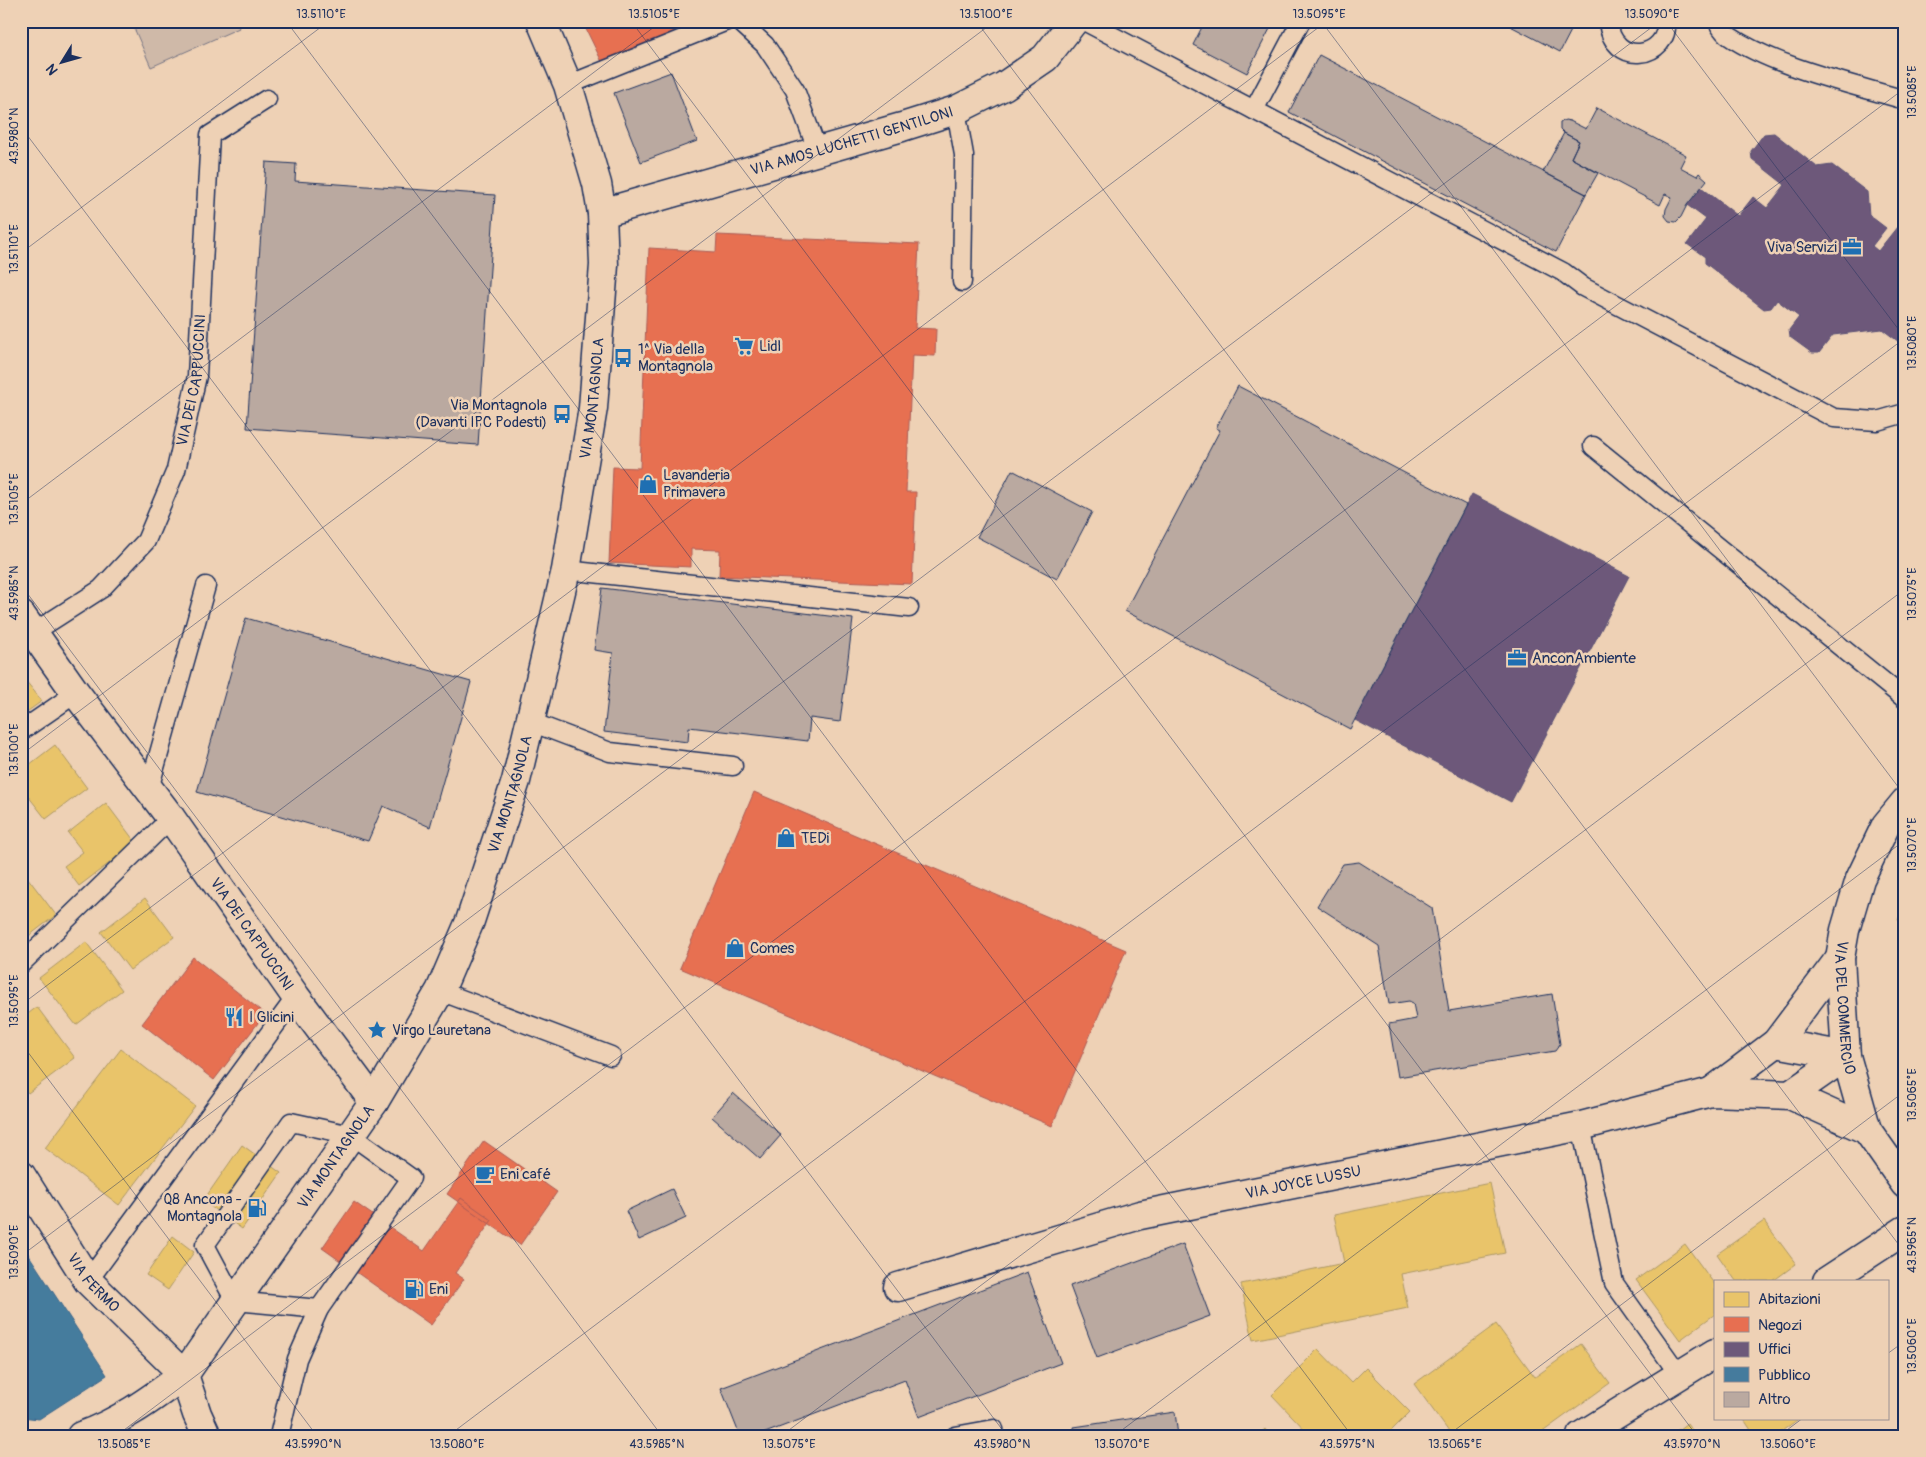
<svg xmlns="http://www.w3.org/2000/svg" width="1926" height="1457" font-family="Pangolin,sans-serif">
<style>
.green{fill:#cfb9a8;stroke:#757483}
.homes{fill:#e9c46a;stroke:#ab9766}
.shops{fill:#e76f51;stroke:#aa5c55}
.offices{fill:#6d597a;stroke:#544c72}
.public{fill:#457b9d;stroke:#38648a}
.building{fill:#baa9a0;stroke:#1b2f5e}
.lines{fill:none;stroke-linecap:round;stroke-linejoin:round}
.service-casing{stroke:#1b2f5e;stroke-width:21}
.minor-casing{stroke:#1b2f5e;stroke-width:31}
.secondary-casing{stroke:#1b2f5e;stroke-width:31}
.service{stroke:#eed1b5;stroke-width:18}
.minor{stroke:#eed1b5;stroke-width:28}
.secondary{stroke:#eed1b5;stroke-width:28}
.ticks{fill:none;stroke:#1b2f5e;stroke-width:1;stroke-opacity:0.45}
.labels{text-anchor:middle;stroke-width:5;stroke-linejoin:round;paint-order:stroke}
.street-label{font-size:15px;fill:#1b2f5e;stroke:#eed1b5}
.poi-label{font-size:15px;fill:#1b2f5e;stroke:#eed1b5;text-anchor:start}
.neatline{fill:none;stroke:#1b2f5e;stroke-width:2}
.ticks-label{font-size:12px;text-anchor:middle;fill:#1b2f5e}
</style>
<rect width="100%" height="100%" fill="#eed1b5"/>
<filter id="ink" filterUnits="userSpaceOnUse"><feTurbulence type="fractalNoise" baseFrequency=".02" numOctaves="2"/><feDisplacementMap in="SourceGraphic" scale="10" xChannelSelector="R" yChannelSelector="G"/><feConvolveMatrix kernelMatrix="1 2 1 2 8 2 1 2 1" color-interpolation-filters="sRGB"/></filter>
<g filter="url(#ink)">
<path class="green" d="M131 21H236L239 28 151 67Z"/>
<path class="homes" d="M21 675 42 701 21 716Z
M55 745 87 788 46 819 21 787V771Z
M106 803 136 843 79 886 64 866 83 852 68 833Z
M21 869 56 915 21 942Z
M145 898 174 937 130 970 101 932Z
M1905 904V922L1898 920Z
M86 942 122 990 76 1025 39 978Z
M37 1007 75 1058 28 1093 21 1084V1019Z
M121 1049 195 1106 119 1205 45 1148Z
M242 1145 281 1173 242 1229 203 1201Z
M1490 1183 1505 1253 1401 1274 1408 1308 1253 1340 1241 1284 1344 1263 1334 1215Z
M1764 1221 1796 1264 1773 1281H1736L1717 1254Z
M173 1236 194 1252 168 1290 146 1275Z
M1685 1244 1715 1285V1314L1680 1340 1636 1280Z
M1496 1324 1535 1377 1581 1344 1610 1383 1537 1436H1452L1414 1384Z
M1318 1349 1351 1383 1366 1368 1410 1412 1386 1436H1311L1272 1395Z
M1743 1418H1800L1775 1436H1755Z
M1687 1423 1696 1436H1670Z
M1265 1429 1270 1436H1257Z"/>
<path class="shops" d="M582 21H694L604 66Z
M717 235 919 244 915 328 936 329 935 356 912 355 906 492H916L912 584 719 576 720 550 691 549V567L609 563 613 467 640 468 649 248 716 252Z
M754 792 1126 950 1052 1126 680 968Z
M193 957 265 1014 214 1080 142 1024Z
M484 1141 557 1192 520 1245 447 1194Z
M461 1198 492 1220 455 1273 464 1279 431 1325 322 1248 354 1202 424 1251Z"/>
<path class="offices" d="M1774 133 1817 167 1832 165 1867 192 1869 215 1886 228 1872 246 1878 251 1905 217V341L1899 342 1882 329 1833 335 1819 353H1812L1790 337 1789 330 1799 317 1777 300 1771 308 1764 309 1705 263V257L1687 244 1706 219 1687 205 1701 187 1738 216 1753 197 1767 208 1785 185 1752 159 1751 151 1764 134Z
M1472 494 1629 576 1511 802 1355 720Z"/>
<path class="public" d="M21 1243 107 1375 39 1419 21 1417Z"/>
<path class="building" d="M1205 21H1274L1247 73 1193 45Z
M1501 21H1576L1560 52Z
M1319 55 1586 194 1556 252 1289 112Z
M671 72 697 141 641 162 614 93Z
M1597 108 1686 155 1680 167 1697 176 1699 173 1707 180 1687 205 1681 217 1676 222 1669 221 1665 216 1666 209 1672 197 1665 194 1660 205 1571 158 1579 141 1564 133 1560 129V123L1565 120 1570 121 1586 129Z
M1564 133 1579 141 1571 158 1598 173 1586 194 1543 172Z
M266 162 296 164 295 181 495 195 478 445 247 428Z
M1238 386 1466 505 1350 729 1125 611 1220 430 1216 428Z
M1012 470 1092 512 1057 579 977 537Z
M602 588 853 619 840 722 810 718 808 741 689 727 688 742 604 732 613 653 594 650Z
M246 618 471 682 430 827 383 806 368 841 197 792Z
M1359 862 1432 908 1449 1011 1552 994 1560 1044 1555 1051 1398 1077 1389 1024 1416 1019 1413 1003 1409 1001 1389 1004 1379 946 1317 906 1343 864Z
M733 1093 781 1135 760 1159 712 1117Z
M672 1189 686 1218 639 1240 626 1211Z
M1183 1244 1210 1316 1097 1358 1070 1286Z
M1027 1272 1061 1363 919 1417 905 1380 757 1436H740L721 1388Z
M1175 1412 1178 1436H1075L1074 1427Z"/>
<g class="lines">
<g class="service-casing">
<g id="service">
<path d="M739 21 765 45 795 90 818 152"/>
<path d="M1084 21 1563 272 1583 287 1834 418 1877 421 1905 413"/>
<path d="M1608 21C1612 69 1670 58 1666 21"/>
<path d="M1717 21C1720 26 1724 33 1729 36 1775 67 1851 84 1905 100"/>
<path d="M568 85 727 21"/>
<path d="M956 110 964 155 962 282"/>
<path d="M1254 110 1301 21"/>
<path d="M1593 446 1905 699"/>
<path d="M566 570 909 608"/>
<path id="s1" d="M34 632 101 589 146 541 176 470 197 376 210 135 267 99"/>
<path d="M531 722 610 752 733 766"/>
<path d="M21 731 76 693"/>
<path d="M149 789 206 586"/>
<path d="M21 964 171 818"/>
<path d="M440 991 611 1056"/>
<path d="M291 1122 351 1135 411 1178 319 1309 235 1301 205 1245Z"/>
<path d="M1581 1126 1614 1283 1680 1376"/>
<path d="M88 1281 296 997"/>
<path d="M279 1436 297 1359 319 1309"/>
<path d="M955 1436 994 1429 995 1436"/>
</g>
</g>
<g class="minor-casing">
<g id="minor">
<path id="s2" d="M602 213 902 127 956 110 1004 86 1045 58 1074 21"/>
<path id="s3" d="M21 615 76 693 171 818 296 997 374 1102"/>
<path id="s4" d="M1905 802 1886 825 1860 879 1845 930 1840 958 1846 1056 1867 1130 1905 1184"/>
<path d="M1776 1043 1846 1056"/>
<path d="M1711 1092 1776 1043 1840 958"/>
<path d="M1790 1095 1846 1056"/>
<path id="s5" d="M21 1175 88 1281 184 1375"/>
<path d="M1827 1281 1905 1230"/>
<path id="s6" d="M898 1287 1140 1215 1581 1126 1711 1092 1790 1095 1867 1130"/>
<path d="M1581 1436 1715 1353"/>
</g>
</g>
<g class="secondary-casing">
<g id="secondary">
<path d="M184 1375 197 1414 207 1436"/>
<path id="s7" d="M81 1436C120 1422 151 1399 184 1375L374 1102 440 991 470 921 516 781 566 570 593 408 604 265 602 213 597 184 568 85 541 21"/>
</g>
</g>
<use href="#service" class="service"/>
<use href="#minor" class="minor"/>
<use href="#secondary" class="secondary"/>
</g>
</g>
<path class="ticks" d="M286 21 1352 1436M631 21 1697 1436M976 21 1905 1253M1321 21 1905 796M1666 21 1905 338M21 127 1007 1436M21 253 329 21M21 504 662 21M21 585 662 1436M21 755 995 21M21 1005 1327 21M21 1043 317 1436M21 1256 1660 21M1887 1354 1905 1341M116 1436 1905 88M448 1436 1905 338M781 1436 1905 589M1114 1436 1905 840M1447 1436 1905 1091M1779 1436 1803 1418"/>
<defs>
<g id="office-bare" transform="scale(1.5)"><path d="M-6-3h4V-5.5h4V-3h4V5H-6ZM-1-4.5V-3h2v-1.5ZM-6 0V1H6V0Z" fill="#1f6fb2" stroke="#eed1b5" stroke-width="2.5" paint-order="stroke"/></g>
<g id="supermarket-bare" transform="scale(1.5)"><path d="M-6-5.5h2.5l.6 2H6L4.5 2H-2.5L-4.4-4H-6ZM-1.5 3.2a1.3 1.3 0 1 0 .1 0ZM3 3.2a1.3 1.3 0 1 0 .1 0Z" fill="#1f6fb2" stroke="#eed1b5" stroke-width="2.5" paint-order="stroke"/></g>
<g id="bus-bare" transform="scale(1.5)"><path d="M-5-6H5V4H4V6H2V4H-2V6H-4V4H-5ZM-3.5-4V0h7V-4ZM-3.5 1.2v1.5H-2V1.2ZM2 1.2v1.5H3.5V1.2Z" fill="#1f6fb2" stroke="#eed1b5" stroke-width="2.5" paint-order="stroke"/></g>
<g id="shop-bare" transform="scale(1.5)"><path d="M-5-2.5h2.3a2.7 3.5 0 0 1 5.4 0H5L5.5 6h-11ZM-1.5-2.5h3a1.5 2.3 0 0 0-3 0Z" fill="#1f6fb2" stroke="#eed1b5" stroke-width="2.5" paint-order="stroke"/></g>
<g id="restaurant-bare" transform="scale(1.5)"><path d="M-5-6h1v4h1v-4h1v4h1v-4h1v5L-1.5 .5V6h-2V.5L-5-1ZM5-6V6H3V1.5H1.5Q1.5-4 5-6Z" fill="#1f6fb2" stroke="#eed1b5" stroke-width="2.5" paint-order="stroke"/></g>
<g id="sight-bare" transform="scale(1.5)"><path d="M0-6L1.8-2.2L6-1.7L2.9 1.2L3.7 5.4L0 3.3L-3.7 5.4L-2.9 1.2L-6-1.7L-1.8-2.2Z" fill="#1f6fb2" stroke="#eed1b5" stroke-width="2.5" paint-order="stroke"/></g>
<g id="cafe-bare" transform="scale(1.5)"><path d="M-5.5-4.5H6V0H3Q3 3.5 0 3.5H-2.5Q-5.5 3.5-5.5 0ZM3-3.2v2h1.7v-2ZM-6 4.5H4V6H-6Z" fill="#1f6fb2" stroke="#eed1b5" stroke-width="2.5" paint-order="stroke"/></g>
<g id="fuel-bare" transform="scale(1.5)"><path d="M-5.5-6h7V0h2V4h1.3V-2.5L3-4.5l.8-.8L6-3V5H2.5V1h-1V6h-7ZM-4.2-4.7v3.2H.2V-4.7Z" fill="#1f6fb2" stroke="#eed1b5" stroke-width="2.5" paint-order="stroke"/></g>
</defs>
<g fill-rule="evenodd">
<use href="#office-bare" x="1852" y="247"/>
<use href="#supermarket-bare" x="744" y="346"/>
<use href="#bus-bare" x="623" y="358"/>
<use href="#bus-bare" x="562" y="414"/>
<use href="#shop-bare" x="648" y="484"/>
<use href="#office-bare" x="1517" y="658"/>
<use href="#shop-bare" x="786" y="838"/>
<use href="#shop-bare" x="735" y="948"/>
<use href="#restaurant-bare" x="234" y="1017"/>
<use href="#sight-bare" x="377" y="1030"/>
<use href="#cafe-bare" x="485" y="1174"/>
<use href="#fuel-bare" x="257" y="1208"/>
<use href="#fuel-bare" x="414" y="1289"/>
</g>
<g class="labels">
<g class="street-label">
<text dy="5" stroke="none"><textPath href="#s2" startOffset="260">VIA AMOS LUCHETTI GENTILONI</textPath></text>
<text dy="5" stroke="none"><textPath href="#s1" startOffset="314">VIA DEI CAPPUCCINI</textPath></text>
<text dy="5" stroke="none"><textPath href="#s7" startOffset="1196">VIA MONTAGNOLA</textPath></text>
<text dy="5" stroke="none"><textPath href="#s7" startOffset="791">VIA MONTAGNOLA</textPath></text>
<text dy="5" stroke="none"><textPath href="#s3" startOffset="394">VIA DEI CAPPUCCINI</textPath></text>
<text dy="5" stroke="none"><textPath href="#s4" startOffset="221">VIA DEL COMMERCIO</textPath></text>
<text dy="5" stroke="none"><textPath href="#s7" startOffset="386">VIA MONTAGNOLA</textPath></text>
<text dy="5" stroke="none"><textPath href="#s6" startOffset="419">VIA JOYCE LUSSU</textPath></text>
<text dy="5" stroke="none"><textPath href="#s5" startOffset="130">VIA FERMO</textPath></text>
</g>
<g class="poi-label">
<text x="1837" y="252" text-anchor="end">Viva Servizi</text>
<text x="759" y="351">Lidl</text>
<text x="638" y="354">1^ Via della<tspan x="638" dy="17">Montagnola</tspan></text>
<text x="547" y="410" text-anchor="end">Via Montagnola<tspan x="547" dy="17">(Davanti IPC Podesti)</tspan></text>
<text x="663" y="480">Lavanderia<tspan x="663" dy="17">Primavera</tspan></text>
<text x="1532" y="663">AnconAmbiente</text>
<text x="801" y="843">TEDi</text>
<text x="750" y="953">Comes</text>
<text x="249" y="1022">I Glicini</text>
<text x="392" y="1035">Virgo Lauretana</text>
<text x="500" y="1179">Eni café</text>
<text x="242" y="1204" text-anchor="end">Q8 Ancona -<tspan x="242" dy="17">Montagnola</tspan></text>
<text x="429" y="1294">Eni</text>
</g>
</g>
<rect width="1926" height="1457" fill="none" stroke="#eed1b5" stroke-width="55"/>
<rect x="1714" y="1280" width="175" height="140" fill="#eed1b5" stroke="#9a9092"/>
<rect x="1724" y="1292" width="25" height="15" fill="#e9c46a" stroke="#9a9092"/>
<text x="1758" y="1304" font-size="15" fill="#1b2f5e">Abitazioni</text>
<rect x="1724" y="1317" width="25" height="15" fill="#e76f51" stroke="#9a9092"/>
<text x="1758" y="1330" font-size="15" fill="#1b2f5e">Negozi</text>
<rect x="1724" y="1342" width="25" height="15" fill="#6d597a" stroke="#9a9092"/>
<text x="1758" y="1354" font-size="15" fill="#1b2f5e">Uffici</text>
<rect x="1724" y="1367" width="25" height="15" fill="#457b9d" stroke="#9a9092"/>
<text x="1758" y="1380" font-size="15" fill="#1b2f5e">Pubblico</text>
<rect x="1724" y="1392" width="25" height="15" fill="#baa9a0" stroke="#9a9092"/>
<text x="1758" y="1404" font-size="15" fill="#1b2f5e">Altro</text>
<g transform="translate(62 62) rotate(233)" stroke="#eed1b5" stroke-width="4" paint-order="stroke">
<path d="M0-4L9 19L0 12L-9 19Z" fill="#1b2f5e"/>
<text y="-8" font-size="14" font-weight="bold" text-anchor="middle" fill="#1b2f5e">N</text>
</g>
<rect x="28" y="28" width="1870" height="1402" class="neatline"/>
<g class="ticks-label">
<text x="321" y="18">13.5110°E</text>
<text x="654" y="18">13.5105°E</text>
<text x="986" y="18">13.5100°E</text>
<text x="1319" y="18">13.5095°E</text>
<text x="1652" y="18">13.5090°E</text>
<text transform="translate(1912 92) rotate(-90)" y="4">13.5085°E</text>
<text transform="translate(14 136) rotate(-90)" y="4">43.5980°N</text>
<text transform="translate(14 249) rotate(-90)" y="4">13.5110°E</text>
<text transform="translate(1912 343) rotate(-90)" y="4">13.5080°E</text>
<text transform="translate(14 499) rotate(-90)" y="4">13.5105°E</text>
<text transform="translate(14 593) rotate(-90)" y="4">43.5985°N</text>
<text transform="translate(1912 594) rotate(-90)" y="4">13.5075°E</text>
<text transform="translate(14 750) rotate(-90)" y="4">13.5100°E</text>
<text transform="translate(1912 845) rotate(-90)" y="4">13.5070°E</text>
<text transform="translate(14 1001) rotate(-90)" y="4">13.5095°E</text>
<text transform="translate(1912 1095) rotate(-90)" y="4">13.5065°E</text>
<text transform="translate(1912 1245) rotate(-90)" y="4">43.5965°N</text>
<text transform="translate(14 1252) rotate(-90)" y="4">13.5090°E</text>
<text transform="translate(1912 1346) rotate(-90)" y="4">13.5060°E</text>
<text x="124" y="1448">13.5085°E</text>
<text x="313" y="1448">43.5990°N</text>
<text x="457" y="1448">13.5080°E</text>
<text x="657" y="1448">43.5985°N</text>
<text x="789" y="1448">13.5075°E</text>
<text x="1002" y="1448">43.5980°N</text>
<text x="1122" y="1448">13.5070°E</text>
<text x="1347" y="1448">43.5975°N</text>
<text x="1455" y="1448">13.5065°E</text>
<text x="1692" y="1448">43.5970°N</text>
<text x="1788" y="1448">13.5060°E</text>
</g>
</svg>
